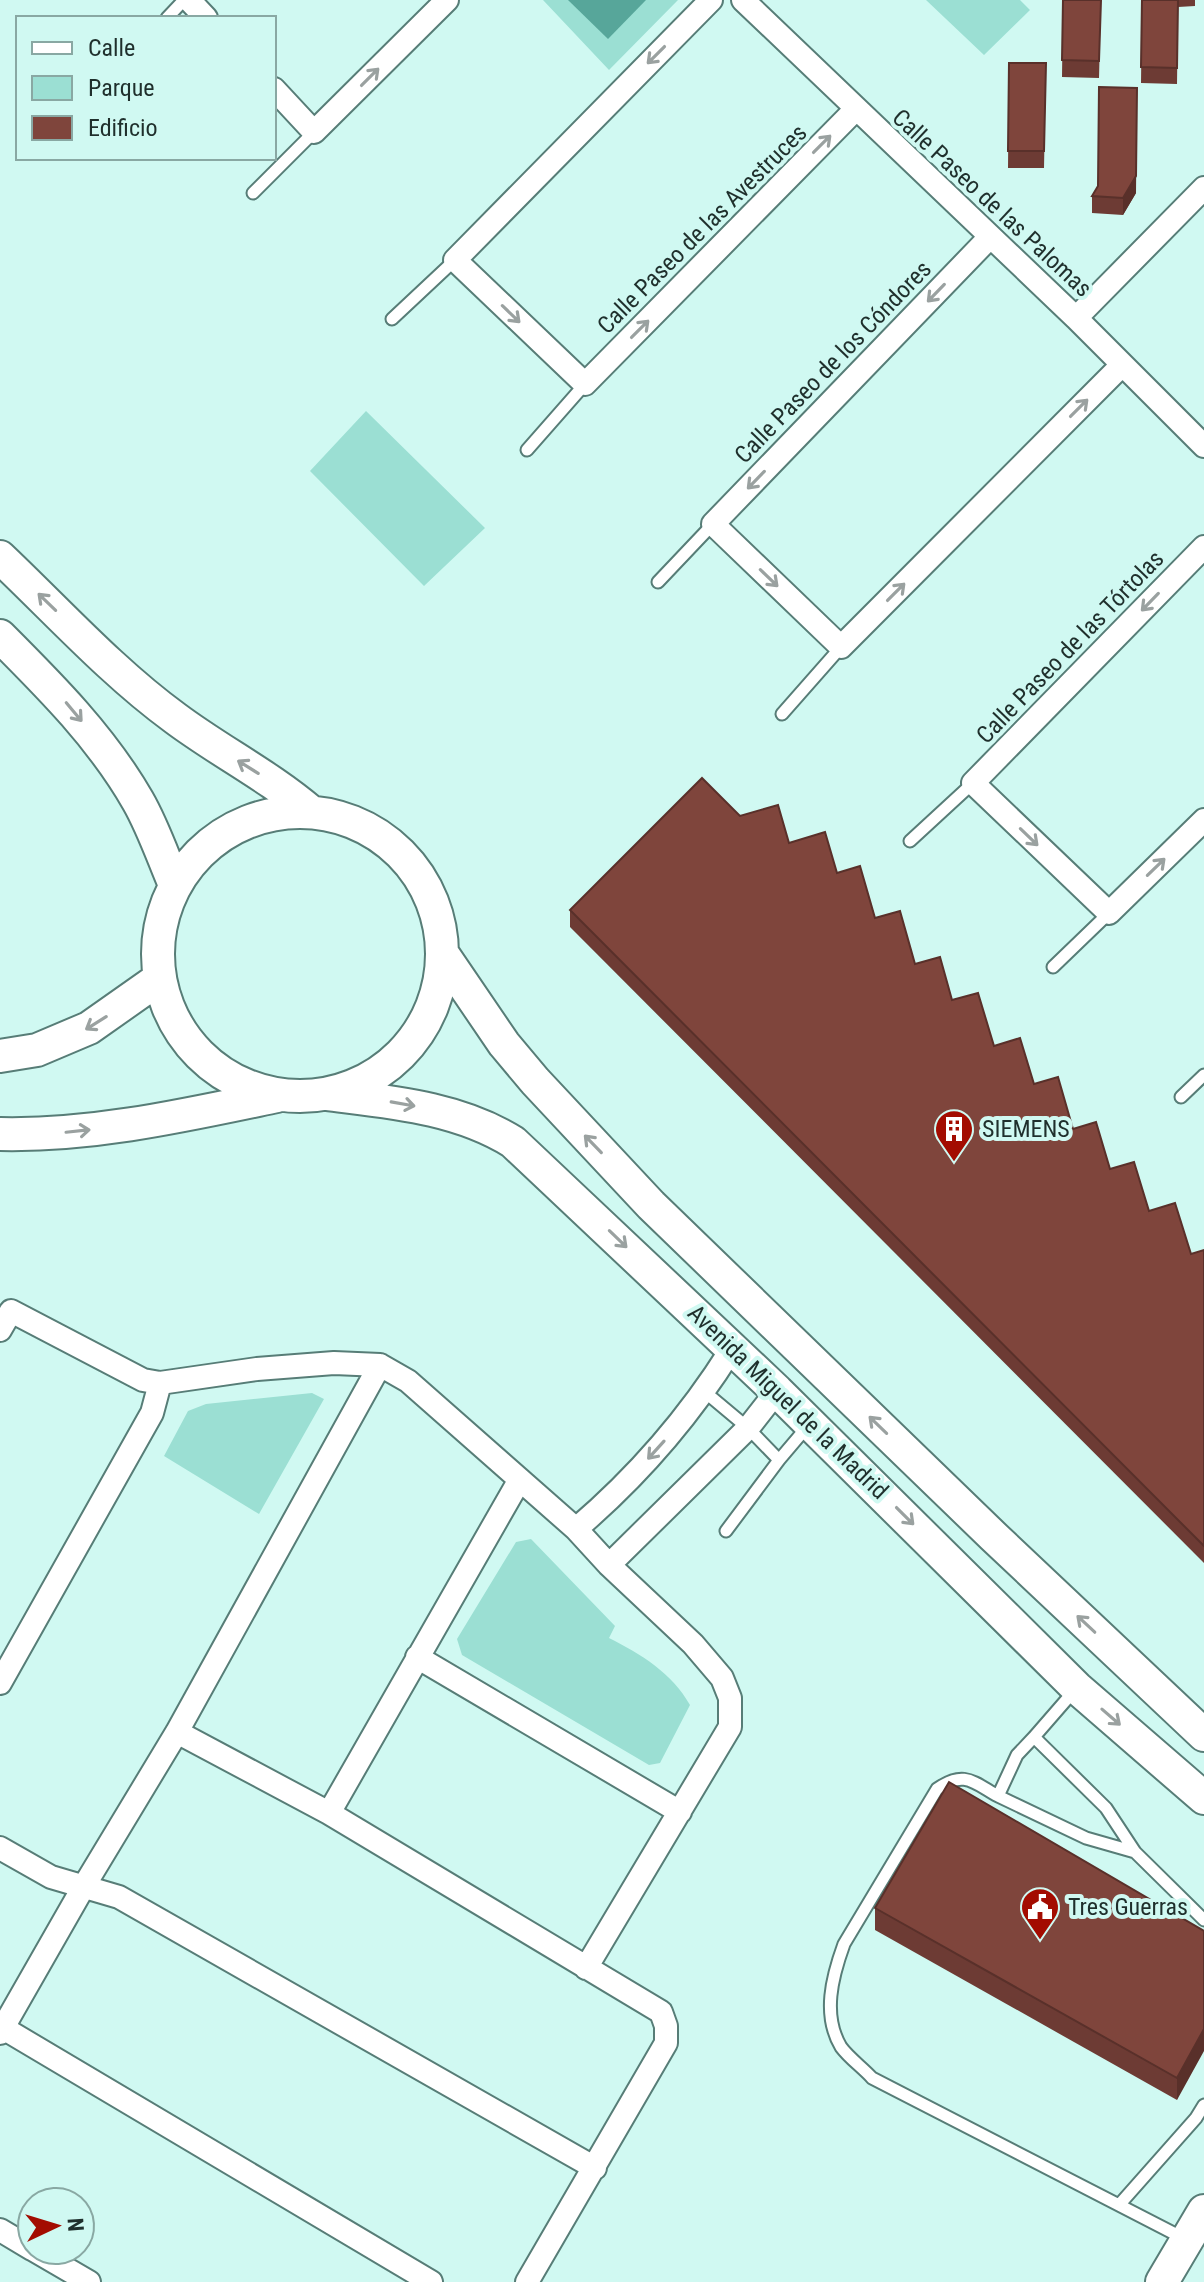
<svg xmlns="http://www.w3.org/2000/svg" width="1204" height="2282" font-family="'Roboto Condensed',sans-serif">
<style>
.green{fill:#9bdfd3}
.water{fill:#57a69a}
.lines{fill:none;stroke-linecap:round;stroke-linejoin:round}
.lane-casing{stroke:#577d77;stroke-width:15}
.street-casing{stroke:#577d77;stroke-width:26}
.secondary-casing{stroke:#577d77;stroke-width:36}
.lane{stroke:#fff;stroke-width:11}
.street{stroke:#fff;stroke-width:22}
.secondary{stroke:#fff;stroke-width:32}
.wall{fill:#6d3b34}
.shaded-wall{fill:#59302a}
.building{fill:#7f453c;stroke:#59302a;stroke-width:2}
.oneway{stroke:#9aa1a0}
.labels{text-anchor:middle;stroke-width:8;stroke-linejoin:round;paint-order:stroke}
.street-label{font-size:24px;fill:#1f2f2c;stroke:#d0f9f2}
.poi-label{font-size:24px;fill:#1f2f2c;stroke:#d0f9f2;text-anchor:start}
</style>
<rect width="100%" height="100%" fill="#d0f9f2"/>
<path class="green" d="M543 0H678L609 70Z
M926 0H1020L1030 10 984 55Z
M366 411 485 528 424 586 310 471Z
M312 1393 324 1399 259 1514 164 1456 188 1411 206 1404Z
M531 1539 615 1626 609 1638C641 1654 672 1673 690 1705L660 1763 649 1765 462 1655 457 1639 516 1542Z"/>
<path class="water" d="M568 0H646L608 39Z"/>
<g class="lines">
<g class="lane-casing">
<path id="lane" d="M167 18 184 0
M253 193 314 132
M392 319 455 260
M527 450 585 384
M658 582 713 524
M782 714 841 647
M910 841 973 783
M1053 967 1109 913
M1181 1097 1204 1075
M705 1392 748 1428 779 1460 726 1531
M779 1460 807 1427
M1074 1691 1034 1737 1106 1808 1135 1852 1204 1920
M1034 1737 1017 1755 998 1796C973 1782 964 1770 937 1789L844 1944C832 1977 822 2015 841 2047 849 2058 863 2068 872 2078L1183 2238
M998 1796 1086 1838 1135 1852
M1119 2205 1196 2118 1204 2105"/>
</g>
<g class="street-casing">
<path id="street" d="M189 0 206 18
M711 0 455 260 585 384 855 110
M743 0 1076 318 1204 446
M274 89 314 132 447 0
M990 237 713 524 841 647 1121 366
M1076 318 1204 188
M1204 547 973 783 1109 913 1204 820
M0 1330 11 1311 143 1380 160 1383 257 1369 334 1363 380 1365 408 1381 576 1529 609 1565 693 1644 722 1678 730 1698V1727L586 1968
M576 1529C637 1477 689 1417 731 1350
M609 1565 748 1428 777 1391
M417 1657 680 1812
M0 1683 152 1413 160 1383
M177 1732 329 1813 661 2012 666 2026V2043L527 2282
M329 1813 519 1481
M0 1848 51 1877 119 1897 595 2168
M3 2028 431 2282
M0 2033 84 1886 177 1732 380 1365
M0 2230 32 2249
M34 2250 89 2282"/>
</g>
<g class="secondary-casing">
<path id="secondary" d="M0 557C57 611 112 672 175 718 219 751 269 776 311 812
M0 636C51 687 102 738 138 801 153 827 163 857 175 885
M158 954a142 142 0 1 1 284 0a142 142 0 1 1-284 0Z
M442 953 504 1044 535 1081 651 1205 993 1536 1204 1735
M0 1056 37 1050 89 1028 160 978
M326 1094C389 1102 457 1107 513 1142L777 1391 1077 1688 1204 1798
M0 1134C94 1136 186 1115 277 1096
M1162 2282 1204 2211"/>
</g>
<use href="#lane" class="lane"/>
<use href="#street" class="street"/>
<use href="#secondary" class="secondary"/>
</g>
<path class="wall" d="M1063 0H1101L1099 78 1062 77Z
M1142 0H1195V6L1178 7 1177 84 1141 83Z
M1009 63H1046L1044 168H1008Z
M1136 193 1123 215 1092 213V196Z
M740 816 789 843 837 873 915 964 952 1000 994 1046 1034 1084 1073 1129 1149 1211 1191 1254 1204 1250V1563L570 927V910Z
M875 1908 1204 1931 1177 2100 875 1930Z"/>
<path class="shaded-wall" d="M1137 88 1136 193 1123 215V198Z
M1204 2029V2051L1177 2100V2078Z"/>
<path class="building" d="M1063 0H1101L1099 61 1062 60Z
M1142 0H1178L1177 68 1141 67Z
M1009 63H1046L1044 151H1008Z
M1099 87 1137 88 1136 176 1123 198 1092 196 1098 186Z
M702 778 740 816 778 805 789 843 825 832 837 873 860 866 875 918 900 911 915 964 940 957 952 1000 978 993 994 1046 1020 1038 1034 1084 1058 1077 1073 1129 1096 1122 1110 1169 1134 1162 1149 1211 1175 1203 1191 1254 1204 1250V1546L570 910Z
M949 1782 1204 1931V2029L1177 2078 875 1908Z"/>
<defs><path id="oneway-shaft" d="M-6 0H5M1.5-3L5.5 0L1.5 3" fill="none" stroke-width="1.6" stroke-linecap="round" stroke-linejoin="round" transform="scale(2)"/></defs>
<g class="oneway">
<use href="#oneway-shaft" transform="translate(656 55) rotate(135)"/>
<use href="#oneway-shaft" transform="translate(370 77) rotate(-45)"/>
<use href="#oneway-shaft" transform="translate(822 144) rotate(-45)"/>
<use href="#oneway-shaft" transform="translate(936 293) rotate(134)"/>
<use href="#oneway-shaft" transform="translate(511 314) rotate(44)"/>
<use href="#oneway-shaft" transform="translate(640 329) rotate(-45)"/>
<use href="#oneway-shaft" transform="translate(1079 408) rotate(-45)"/>
<use href="#oneway-shaft" transform="translate(756 480) rotate(134)"/>
<use href="#oneway-shaft" transform="translate(769 578) rotate(44)"/>
<use href="#oneway-shaft" transform="translate(896 592) rotate(-45)"/>
<use href="#oneway-shaft" transform="translate(47 602) rotate(-136)"/>
<use href="#oneway-shaft" transform="translate(1150 602) rotate(134)"/>
<use href="#oneway-shaft" transform="translate(74 712) rotate(50)"/>
<use href="#oneway-shaft" transform="translate(248 767) rotate(-148)"/>
<use href="#oneway-shaft" transform="translate(1029 837) rotate(44)"/>
<use href="#oneway-shaft" transform="translate(1156 867) rotate(-44)"/>
<use href="#oneway-shaft" transform="translate(96 1023) rotate(148)"/>
<use href="#oneway-shaft" transform="translate(403 1104) rotate(10)"/>
<use href="#oneway-shaft" transform="translate(78 1131) rotate(-6)"/>
<use href="#oneway-shaft" transform="translate(593 1144) rotate(-134)"/>
<use href="#oneway-shaft" transform="translate(618 1239) rotate(44)"/>
<use href="#oneway-shaft" transform="translate(878 1425) rotate(-136)"/>
<use href="#oneway-shaft" transform="translate(656 1450) rotate(132)"/>
<use href="#oneway-shaft" transform="translate(905 1516) rotate(45)"/>
<use href="#oneway-shaft" transform="translate(1086 1624) rotate(-137)"/>
<use href="#oneway-shaft" transform="translate(1111 1717) rotate(41)"/>
</g>
<defs>
<g id="building-pin" transform="scale(2)"><path d="M0 17L-7.5 6A9.5 9.5 0 1 1 7.5 6Z" fill="#a30c01" stroke="#d0f9f2"/><path d="M-4-6H4V6H1V3H-1V6H-4ZM-2.5-4.3h1.7v1.8h-1.7ZM.8-4.3h1.7v1.8H.8ZM-2.5-1h1.7V.8h-1.7ZM.8-1h1.7V.8H.8Z" fill="#fff"/></g>
<g id="civic-pin" transform="scale(2)"><path d="M0 17L-7.5 6A9.5 9.5 0 1 1 7.5 6Z" fill="#a30c01" stroke="#d0f9f2"/><path d="M-.6-6.5H3V-4.5H.6V-3L4-1V1h2V6H-6V1h2V-1L-.6-3ZM-1.2 2.5V6h2.4V2.5Z" fill="#fff"/></g>
</defs>
<g fill-rule="evenodd">
<use href="#building-pin" x="954" y="1129"/>
<use href="#civic-pin" x="1040" y="1907"/>
</g>
<g class="labels">
<g class="street-label">
<text transform="translate(992 203) rotate(43)" y="8">Calle Paseo de las Palomas</text>
<text transform="translate(702 229) rotate(-45)" y="8">Calle Paseo de las Avestruces</text>
<text transform="translate(833 362) rotate(-46)" y="8">Calle Paseo de los Cóndores</text>
<text transform="translate(1070 647) rotate(-46)" y="8">Calle Paseo de las Tórtolas</text>
<text transform="translate(788 1402) rotate(44)" y="8">Avenida Miguel de la Madrid</text>
</g>
<g class="poi-label">
<text x="982" y="1137">SIEMENS</text>
<text x="1068" y="1915">Tres Guerras</text>
</g>
</g>
<rect x="16" y="16" width="260" height="144" fill="#d0f9f2" stroke="#89a8a3" stroke-width="2"/>
<rect x="32" y="42" width="40" height="12" fill="#ffffff" stroke="#89a8a3" stroke-width="2"/>
<text x="88" y="56" font-size="24" fill="#1f2f2c">Calle</text>
<rect x="32" y="76" width="40" height="24" fill="#9bdfd3" stroke="#89a8a3" stroke-width="2"/>
<text x="88" y="96" font-size="24" fill="#1f2f2c">Parque</text>
<rect x="32" y="116" width="40" height="24" fill="#7f453c" stroke="#89a8a3" stroke-width="2"/>
<text x="88" y="136" font-size="24" fill="#1f2f2c">Edificio</text>
<g transform="translate(56 2226) rotate(86)"><circle r="38" fill="#d0f9f2" stroke="#89a8a3" stroke-width="2"/>
<path d="M0-6L14 30L0 20L-14 30Z" fill="#a30c01"/>
<text y="-12" font-size="22" font-weight="bold" text-anchor="middle" fill="#1f2f2c">N</text>
</g>
</svg>
